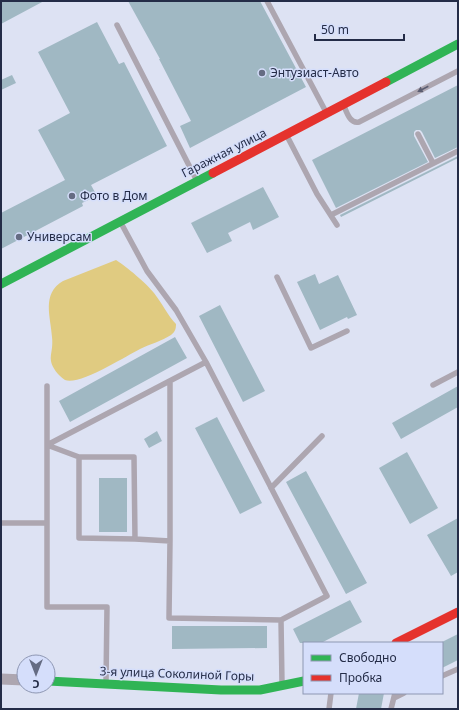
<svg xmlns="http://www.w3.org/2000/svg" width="459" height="710" font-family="'Noto Sans',sans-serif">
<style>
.green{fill:#e0cb81}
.building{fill:#a0b8c3}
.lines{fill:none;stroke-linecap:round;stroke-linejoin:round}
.lane{stroke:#ada6b0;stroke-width:5.5}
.street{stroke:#ada6b0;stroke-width:11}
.fast{stroke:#30b455;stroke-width:9}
.jam{stroke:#e5322d;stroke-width:9}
.oneway{fill:#5b5d71}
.poi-dot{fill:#656c83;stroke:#d5defb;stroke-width:1.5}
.labels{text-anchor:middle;stroke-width:3;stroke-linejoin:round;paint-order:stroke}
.poi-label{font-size:12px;fill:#242c47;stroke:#d5defb;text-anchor:start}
.street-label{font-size:12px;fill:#242c47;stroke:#d5defb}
</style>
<rect width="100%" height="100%" fill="#dde2f3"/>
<path class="green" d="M116 260C127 267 146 283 154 293 162 303 168 316 176 324 176 329 175 332 171 335 162 341 150 344 140 349 126 356 79 386 65 380 62 378 60 376 58 374 45 358 54 355 52 337 51 317 41 294 63 281Z"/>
<path class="building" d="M1 1H44L1 24Z
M128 1H260L306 87 190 148 180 126 191 121 159 59H160Z
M97 22 119 64 124 62 167 146 91 185 97 196 82 203 83 206 1 249V213L65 180 38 130 70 113 38 52Z
M12 75 16 83 1 90V80Z
M458 85V147L435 158 422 132 420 130H416L414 132V136L428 162 336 208 312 160Z
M458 156V158L341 217 340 215Z
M263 187 279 217 253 230 250 222 228 233 232 241 207 253 191 223Z
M315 274 319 284 338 275 357 315 348 319 347 317 320 330 297 282Z
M220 305 265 391 243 402 199 316Z
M175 337 187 358 70 422 59 401Z
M458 386V407L401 439 392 423Z
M217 417 262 503 240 514 195 428Z
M157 431 162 441 149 448 144 439Z
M407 452 438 508 410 524 379 468Z
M306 471 367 583 346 594 286 482Z
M99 478H127V532H99Z
M458 518V572L451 576 427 535Z
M350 600 362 622 321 643H300L293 629Z
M172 626H267V648L172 649Z
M458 634V660L442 668V642Z
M359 693H384L381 709H356Z"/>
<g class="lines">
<path class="lane" d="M267 1 326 112
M117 25 196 179
M344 106C347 113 350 124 359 122L458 71
M418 134 433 163
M287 136 317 194 337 225
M331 215 458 151
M121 223 147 271 176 310 206 362
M277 277 311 348 347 331
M433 385 458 372
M47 386V445L79 457H134L135 539
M79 457V538L135 539 170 541 169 618 281 620
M271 488 322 436
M1 523H46
M170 541V381
M442 676 458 669
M106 683 107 607H47V445L206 362 327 596 281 620 282 684
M394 698 404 693
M329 709 331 693
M391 709 395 693"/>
<path class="street" d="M1 679 24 680"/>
<path class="fast" d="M386 82 458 44
M1 284 213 173
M48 681 221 690H260L304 681"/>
<path class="jam" d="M213 173 386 82
M396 643 458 612"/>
</g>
<defs><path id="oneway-solid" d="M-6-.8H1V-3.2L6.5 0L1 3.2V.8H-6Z"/></defs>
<use class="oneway" href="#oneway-solid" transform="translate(423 89) rotate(153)"/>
<g class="poi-dot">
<circle cx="262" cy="73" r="4"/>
<circle cx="72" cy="196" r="4"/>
<circle cx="19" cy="237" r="4"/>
</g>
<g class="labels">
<g class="poi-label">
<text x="270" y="77">Энтузиаст-Авто</text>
<text x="80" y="200">Фото в Дом</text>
<text x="27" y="241">Универсам</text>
</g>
<g class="street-label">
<text transform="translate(224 153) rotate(-27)" y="4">Гаражная улица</text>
<text transform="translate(177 674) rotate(2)" y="4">3-я улица Соколиной Горы</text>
</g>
</g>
<rect width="459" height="710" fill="none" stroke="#242c47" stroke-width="4"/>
<rect x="303" y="642" width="140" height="52" fill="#d5defb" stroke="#8e97b3"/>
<rect x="311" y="655" width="20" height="6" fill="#30b455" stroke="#8e97b3"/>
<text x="339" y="662" font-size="12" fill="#242c47">Свободно</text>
<rect x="311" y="675" width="20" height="6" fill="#e5322d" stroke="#8e97b3"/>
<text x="339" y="682" font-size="12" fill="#242c47">Пробка</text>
<g transform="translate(36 674) rotate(180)"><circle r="19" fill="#d5defb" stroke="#8e97b3"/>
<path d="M0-3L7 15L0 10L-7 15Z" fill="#656c83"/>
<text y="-6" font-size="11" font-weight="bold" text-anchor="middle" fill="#242c47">С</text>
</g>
<path d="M315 34v6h89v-6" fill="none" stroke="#242c47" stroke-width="2"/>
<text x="321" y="34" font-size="12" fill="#242c47" stroke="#d5defb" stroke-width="3" paint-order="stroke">50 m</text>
</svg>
